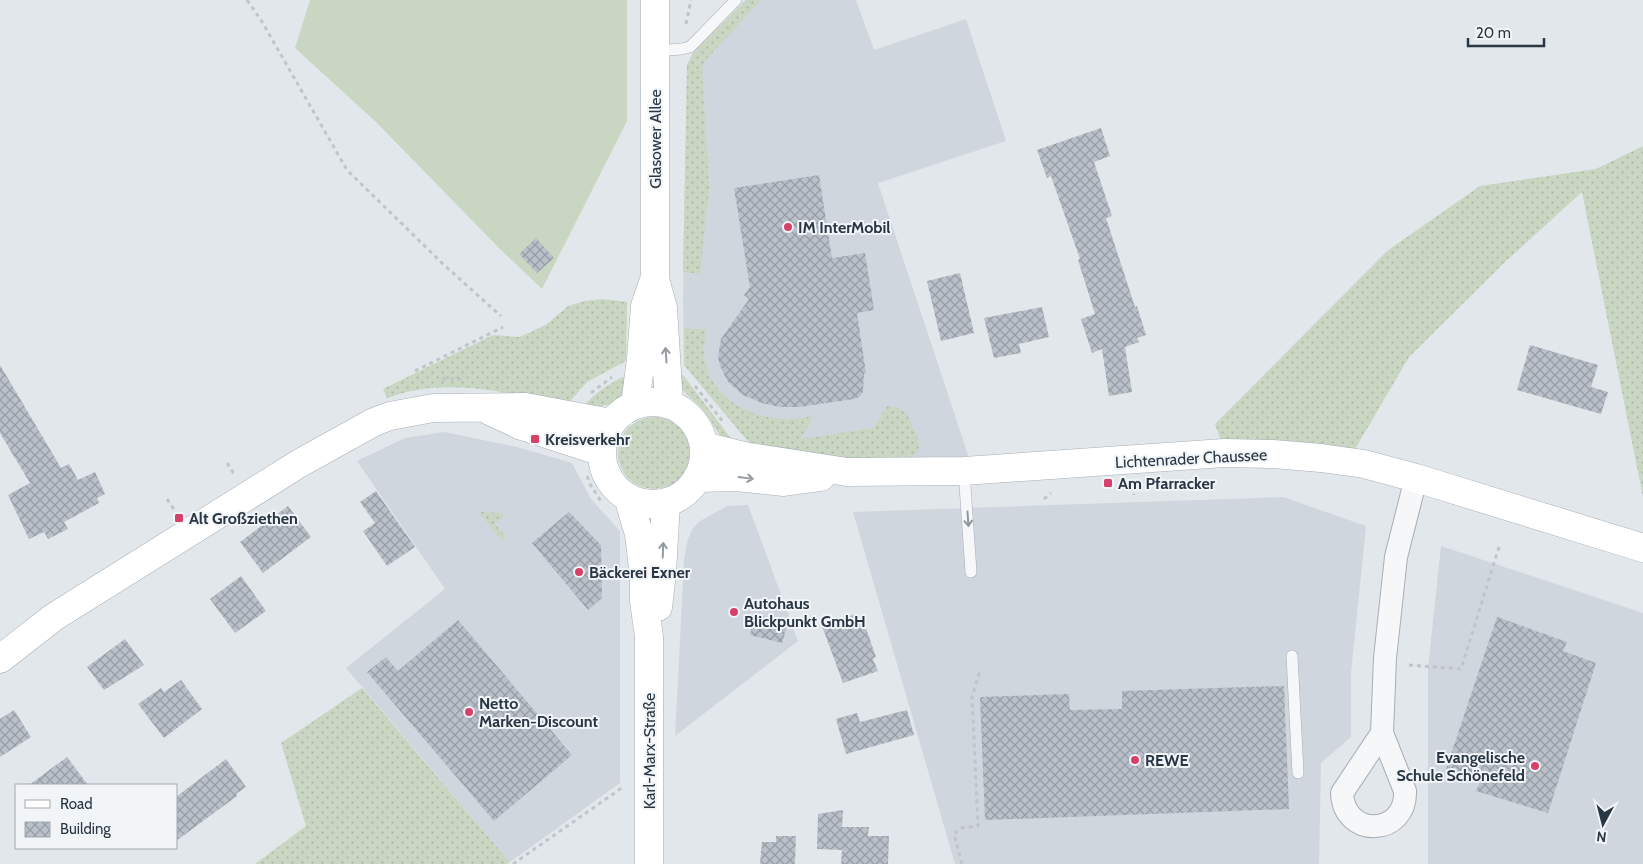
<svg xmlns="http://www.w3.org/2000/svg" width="1643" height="864" font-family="Cabin,sans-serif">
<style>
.built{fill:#d0d6dd}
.grass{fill:url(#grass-dots)}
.pitch{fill:#c9d6c2}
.building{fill:url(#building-cross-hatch)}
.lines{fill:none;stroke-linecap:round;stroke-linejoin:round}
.lane-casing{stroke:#a7aeb6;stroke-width:12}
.street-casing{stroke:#a7aeb6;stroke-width:24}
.secondary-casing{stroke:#a7aeb6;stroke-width:29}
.path{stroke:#c0c5ca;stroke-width:3;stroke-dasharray:4 4;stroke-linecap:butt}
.lane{stroke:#f5f7f9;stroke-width:11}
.street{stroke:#f5f7f9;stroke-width:22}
.secondary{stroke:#fff;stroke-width:28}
.oneway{stroke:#949aa2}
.oneway2{stroke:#8f969e}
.poi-dot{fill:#d74068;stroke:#f2f5f8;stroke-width:2}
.labels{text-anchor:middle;stroke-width:4;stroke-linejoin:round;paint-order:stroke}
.street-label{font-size:16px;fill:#293644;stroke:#f2f5f8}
.poi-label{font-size:16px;font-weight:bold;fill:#293644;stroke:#f2f5f8;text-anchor:start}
</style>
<defs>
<pattern id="grass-dots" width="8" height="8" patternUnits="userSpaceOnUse" patternTransform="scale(1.25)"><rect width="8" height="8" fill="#c9d6c2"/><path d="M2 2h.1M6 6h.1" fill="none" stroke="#adb8a8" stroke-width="1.8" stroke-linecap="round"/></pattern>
<pattern id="building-cross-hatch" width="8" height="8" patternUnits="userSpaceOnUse" patternTransform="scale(1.25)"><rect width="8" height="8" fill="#b9c0c9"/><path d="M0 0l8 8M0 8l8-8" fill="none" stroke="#969da5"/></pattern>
</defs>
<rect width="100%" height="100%" fill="#e2e7eb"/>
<path class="built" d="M746 0H856L874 50 966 19 1006 141 878 183 969 458 906 460 758 452 684 365 683 298 687 65 693 53Z
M444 432 517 447 572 463 591 499 620 531V783L510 862 346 668 445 589 357 461 405 438Z
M1283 497 1366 526 1351 673V737L1321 763 1319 864H955L853 512Z
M748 505 798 641 675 736 683 582 684 559 688 539 693 528 700 521 727 506Z
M1441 546 1643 613V864H1428V668Z"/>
<path class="grass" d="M746 0H761L704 62 702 68 709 187 700 274 683 272 687 65 693 53Z
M1643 146V497L1582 192 1505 262 1409 357 1354 451 1222 444 1215 424 1387 251 1480 186 1596 169Z
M603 299 627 302 626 361 587 382 566 406C508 392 445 376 387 398L383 389 493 335 518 337 529 333 547 324 568 306 585 301Z
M684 328 707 330C693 380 732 414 779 419 791 420 802 418 814 416L800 439 874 428 887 406C894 407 901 408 906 413 909 417 911 423 913 428 920 442 924 453 906 460L849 461 758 452 740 432 684 365Z
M634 372C631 379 628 388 624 394 615 406 596 408 583 407 596 391 615 380 634 372Z
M675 374 683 375 730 437 735 442 724 440C716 431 711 420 704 411 693 398 679 392 675 374Z
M618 453a36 36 0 1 1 72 0a36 36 0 1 1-72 0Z
M479 512 501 513 504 516 495 524 506 537 501 540Z
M362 688 510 862 507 864H255L306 826 281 743Z"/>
<path class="pitch" d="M310 0H627V121L542 289 500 249 376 122 295 48Z"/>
<path class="building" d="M1101 128 1110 156 1094 162 1112 216 1106 218 1135 307 1137 306 1146 335 1137 338 1139 342 1125 347 1132 392 1109 396 1102 349 1092 353 1081 319 1095 314 1078 260 1080 259 1051 176 1047 178 1037 150Z
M819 175 832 258 865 253 874 310 857 313 866 373 864 374 863 392 859 397 854 399 799 407H780L762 403 743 395 728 382 720 366 718 357 721 339 749 299 744 295 750 287 734 188Z
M536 238 554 258 537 273 519 254Z
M960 273 974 333 941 341 927 281Z
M1042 307 1049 337 1019 344 1021 353 994 358 984 318Z
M1530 345 1598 365 1591 387 1608 392 1601 414 1517 390Z
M0 365 61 468 69 464 78 480 95 472 105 494 97 498 99 503 64 522 68 529 48 539 44 532 29 539 8 495 30 483 0 433Z
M376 491 415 547 387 566 363 531 375 523 360 502Z
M288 506 311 537 263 573 240 542Z
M569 512 601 545 602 598 588 610 532 543Z
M241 576 266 611 235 633 210 599Z
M755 614 788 623 782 643 750 635Z
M855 614 858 622 863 620 876 657 873 659 878 671 843 683 822 626Z
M1497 617 1567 642 1563 651 1596 663 1548 813 1476 791 1481 780 1446 769Z
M458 620 572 755 494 821 367 672 386 657 398 671Z
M125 639 144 665 104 690 87 667Z
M181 680 202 709 164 738 138 704 161 688 164 692Z
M1284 686 1289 809 985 820 980 697 1069 694 1070 710 1122 709V691Z
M14 710 31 737 0 757V719Z
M907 710 914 735 846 754 836 719 857 713 860 722Z
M67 757 88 785H29Z
M226 759 246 787 236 794 237 796 176 841V797Z
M843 810 842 827H869L868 836H889L888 864H841L842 850 817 849 818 814Z
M776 836H796L795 864H760L762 842H776Z"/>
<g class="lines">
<g class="lane-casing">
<path id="lane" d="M655 51 682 49 690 47 736 0
M964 471 971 572
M1292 656 1298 773"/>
</g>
<g class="street-casing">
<path id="street" d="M1382 733 1405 791C1407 836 1344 839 1342 793L1382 733 1385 658 1396 557 1416 478"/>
</g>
<g class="secondary-casing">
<path id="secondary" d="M655 0V279L663 308 669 404
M602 453a51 51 0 1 1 102 0a51 51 0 1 1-102 0Z
M635 405 641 359 645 306 654 280
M490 411 522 426 602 452
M704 446 744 456 847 472 964 471 1224 453 1273 454 1321 458 1364 464 1416 478 1643 548
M697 478 736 477 784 482 821 477
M628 497 639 534 644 576V601L649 637V864
M658 607 662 573 666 502
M0 659 54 617 300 463 374 422 390 416 433 408 525 407 611 423"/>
</g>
<path class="path" d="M247 0 261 20 347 170 443 264 501 316
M686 24 691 0
M415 371 503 327
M442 379H461
M695 386 724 423
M591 393 612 377
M227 463 234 474
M587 476 590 484 602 503
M1133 486 1134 495
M167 499 175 511
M1044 499 1051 493
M1409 665 1461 669 1500 544
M513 864 623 787
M962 864 954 834 961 828 978 826 972 697 980 671"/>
<use href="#lane" class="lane"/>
<use href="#street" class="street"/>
<use href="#secondary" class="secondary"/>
</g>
<defs><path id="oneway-shaft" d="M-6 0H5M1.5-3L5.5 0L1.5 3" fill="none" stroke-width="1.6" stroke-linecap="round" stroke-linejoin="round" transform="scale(1.25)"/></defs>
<g class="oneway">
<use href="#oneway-shaft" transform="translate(666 355) rotate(-94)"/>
<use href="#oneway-shaft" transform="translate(746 478) rotate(8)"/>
<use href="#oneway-shaft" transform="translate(663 550) rotate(-88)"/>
</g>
<use class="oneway2" href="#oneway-shaft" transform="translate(968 519) rotate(86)"/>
<g class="poi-dot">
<circle cx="788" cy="227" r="5"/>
<rect x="530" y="434" width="10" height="10" rx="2.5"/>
<rect x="1103" y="478" width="10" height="10" rx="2.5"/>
<rect x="174" y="513" width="10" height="10" rx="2.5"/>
<circle cx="579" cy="572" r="5"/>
<circle cx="734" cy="612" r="5"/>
<circle cx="469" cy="712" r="5"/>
<circle cx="1135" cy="760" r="5"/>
<circle cx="1535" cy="766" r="5"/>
</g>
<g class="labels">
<g class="street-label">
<text transform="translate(655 139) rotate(-90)" y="6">Glasower Allee</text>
<text transform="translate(1191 458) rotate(-3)" y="6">Lichtenrader Chaussee</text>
<text transform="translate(649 751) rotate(-90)" y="6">Karl-Marx-Straße</text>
</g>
<g class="poi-label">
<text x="798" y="233">IM InterMobil</text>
<text x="545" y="445">Kreisverkehr</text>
<text x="1118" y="489">Am Pfarracker</text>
<text x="189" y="524">Alt Großziethen</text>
<text x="589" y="578">Bäckerei Exner</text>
<text x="744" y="609">Autohaus<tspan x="744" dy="18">Blickpunkt GmbH</tspan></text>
<text x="479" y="709">Netto<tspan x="479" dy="18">Marken-Discount</tspan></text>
<text x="1525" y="763" text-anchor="end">Evangelische<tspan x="1525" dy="18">Schule Schönefeld</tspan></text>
<text x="1145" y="766">REWE</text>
</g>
</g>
<rect x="15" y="784" width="162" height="65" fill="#f2f5f8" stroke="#a2a9b0"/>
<rect x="25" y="800" width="25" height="8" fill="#ffffff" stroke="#a2a9b0"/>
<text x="60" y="809" font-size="15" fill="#293644">Road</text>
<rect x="25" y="822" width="25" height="15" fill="url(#building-cross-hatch)" stroke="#a2a9b0"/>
<text x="60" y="834" font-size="15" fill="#293644">Building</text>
<g transform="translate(1603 824) rotate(187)" stroke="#f2f5f8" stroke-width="4" paint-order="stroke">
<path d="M0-4L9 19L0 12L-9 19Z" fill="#293644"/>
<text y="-8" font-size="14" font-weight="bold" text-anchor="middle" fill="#293644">N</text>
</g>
<path d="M1468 38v8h76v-8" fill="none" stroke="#293644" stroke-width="2.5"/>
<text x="1476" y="38" font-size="15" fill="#293644" stroke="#f2f5f8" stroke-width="4" paint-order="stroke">20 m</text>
</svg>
